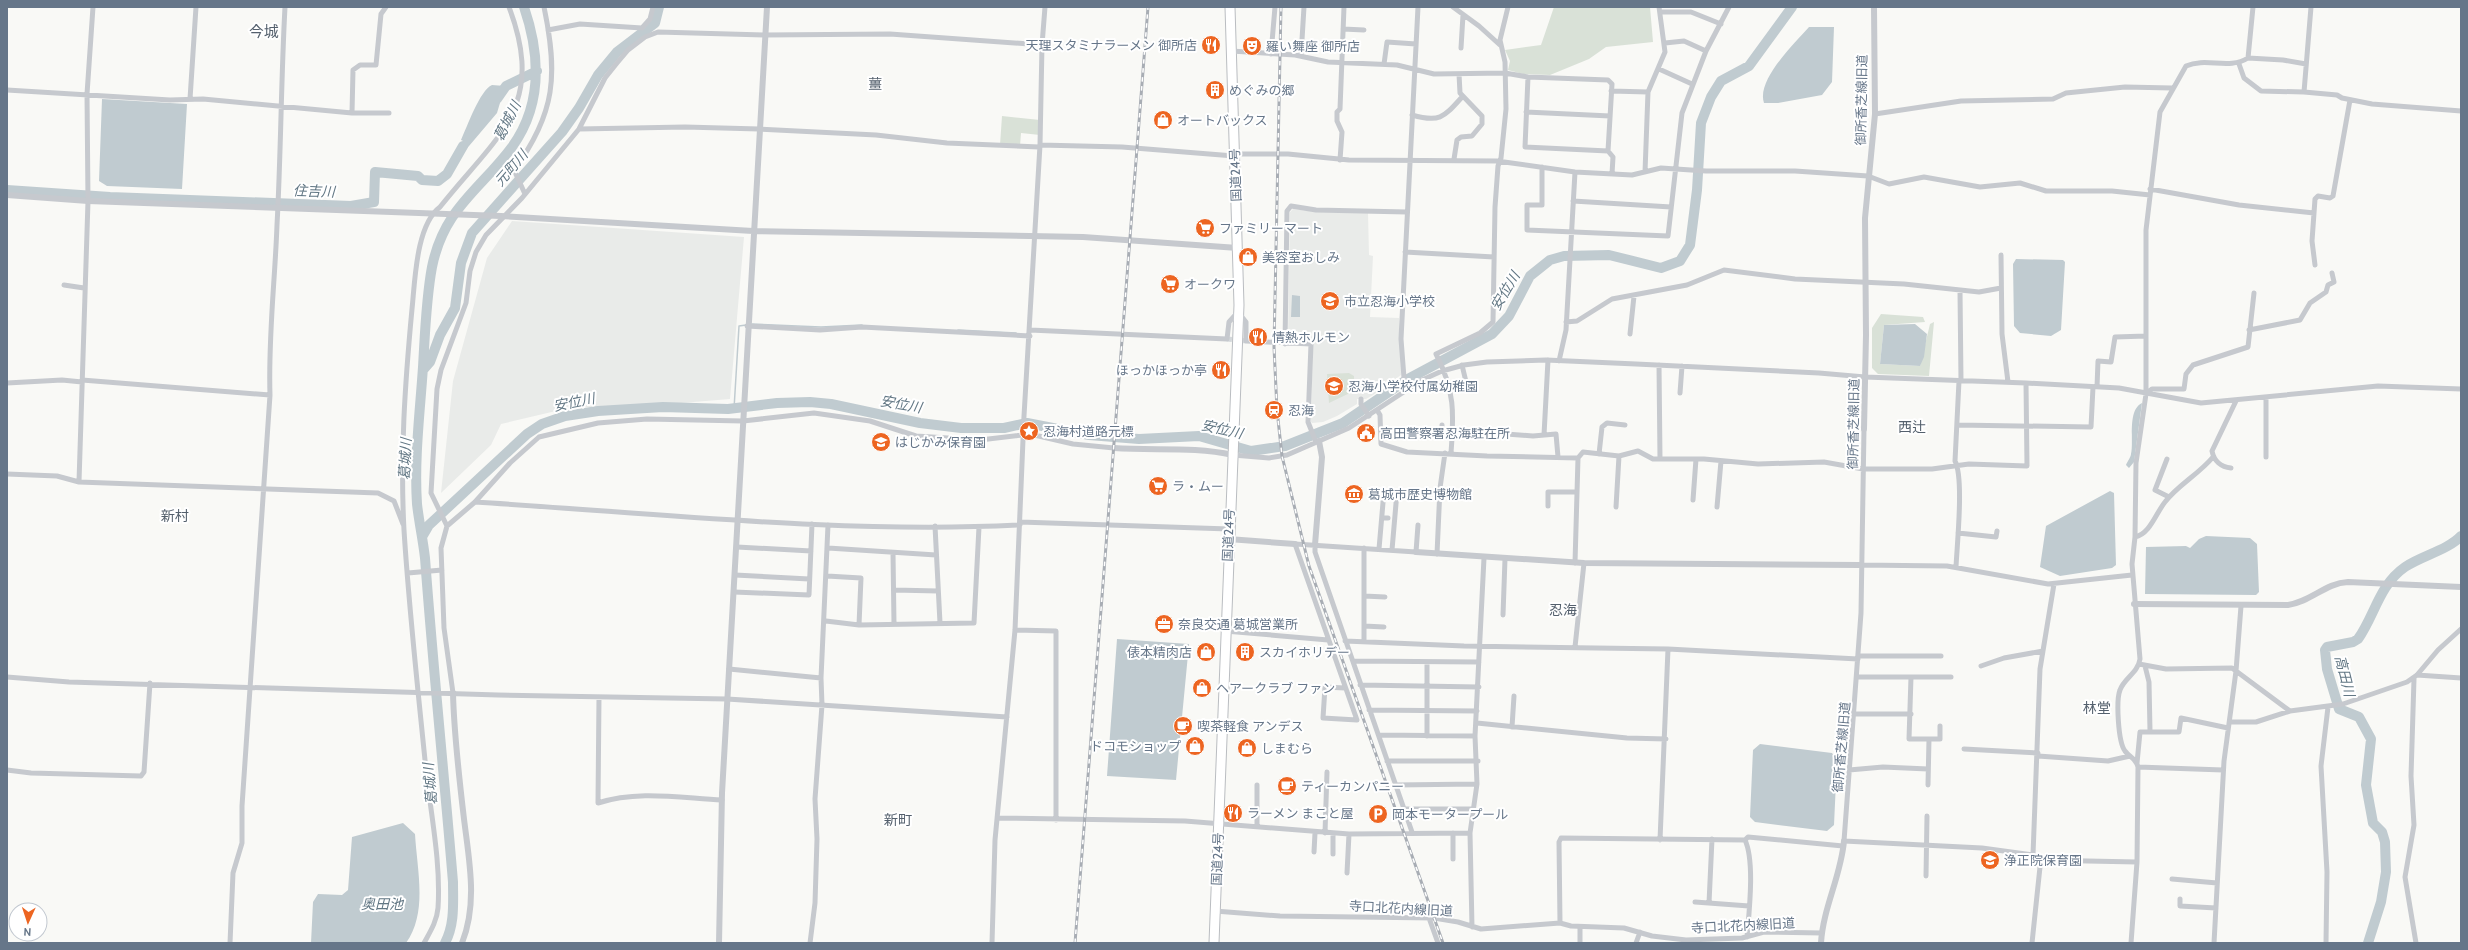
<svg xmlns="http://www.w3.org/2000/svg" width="2468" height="950" font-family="Cabin,'Noto Sans JP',sans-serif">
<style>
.built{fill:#e9ebe9}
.green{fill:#d9e1d7}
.water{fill:#c0cbd0}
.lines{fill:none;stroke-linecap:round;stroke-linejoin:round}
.stream{stroke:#c0cbd0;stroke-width:1.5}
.river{stroke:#c0cbd0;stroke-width:10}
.minor-tunnel{stroke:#d4d8db;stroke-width:5;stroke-dasharray:5 2.5;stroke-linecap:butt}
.trunk-casing{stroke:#babdc1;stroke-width:11}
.minor{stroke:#c6c9ce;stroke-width:5}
.tertiary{stroke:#c6c9ce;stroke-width:6}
.trunk{stroke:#fff;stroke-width:9}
.rail-casing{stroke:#a8adb4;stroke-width:3}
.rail{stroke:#fff;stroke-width:1.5;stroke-dasharray:4.5;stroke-linecap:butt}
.labels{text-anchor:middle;stroke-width:4;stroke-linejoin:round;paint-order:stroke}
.poi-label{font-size:13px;fill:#667689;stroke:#fff;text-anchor:start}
.street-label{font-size:13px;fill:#667689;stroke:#fff}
.neighbourhood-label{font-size:14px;fill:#54606d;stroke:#fff}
.water-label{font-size:14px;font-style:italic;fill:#627784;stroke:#fff}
.quarter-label{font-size:15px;fill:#54606d;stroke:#fff}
</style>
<rect width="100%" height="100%" fill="#f9f9f6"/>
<path class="built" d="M1293 209 1317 212 1368 213 1369 255 1373 256 1370 317 1399 318 1401 375 1373 395 1366 399H1357V404L1337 416 1323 422 1312 423 1311 422 1313 342 1292 340 1288 337 1290 212Z
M512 221 744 237 730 399 632 407H573L501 424 491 445 441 493 453 381 487 258Z"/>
<path class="green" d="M1554 7H1650L1653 42 1606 47 1589 59 1550 75 1523 74 1508 70 1510 61 1505 50 1541 45Z
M1002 116 1040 120V135L1021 133 1020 146 1000 145Z
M1881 314 1923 317 1925 322 1884 325 1880 364 1920 366 1930 324 1934 322 1929 376 1878 374 1872 368V328Z
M1349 373 1354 376V391L1329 403 1327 374Z"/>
<path class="water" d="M1809 27H1834L1832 82 1822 95 1778 103H1764C1756 80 1795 43 1809 27Z
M492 85 505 86 497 113 458 159 455 157 463 141 461 140C467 127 480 90 492 85Z
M102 99 187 104 182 189 107 186 99 181Z
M2016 259 2063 260 2065 262 2061 330 2051 336 2020 333 2014 326 2013 264Z
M1292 295 1300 296V317H1291Z
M1915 324 1927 334 1924 357 1920 366 1880 364 1884 325Z
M2142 403 2134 462 2129 468 2126 465C2127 462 2131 457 2131 454 2134 441 2127 410 2142 403Z
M2110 491 2114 493 2116 565 2112 568 2060 576 2040 567 2046 526Z
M2206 536 2250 538 2257 544 2259 592 2256 595 2145 594 2146 547 2186 546 2190 548 2199 539Z
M1117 639 1189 644 1176 780 1107 776Z
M1760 744 1832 753 1837 760 1834 825 1827 831 1755 822 1750 817 1753 750Z
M403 823 415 834C417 870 428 912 406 943H311L313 902 318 894 342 895 348 890 352 837Z"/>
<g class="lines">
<path class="stream" d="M752 324 821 327 862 325
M958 330 1016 333
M734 409 739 326 746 325"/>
<path class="river" d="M497 99 506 86 537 71
M7 190 110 197 351 206 374 202 375 172 418 176 422 180 438 181 447 174 463 146
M423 370 430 362 440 335 455 308 461 263 472 233 562 132 579 108 598 75 617 52 655 23 659 7
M422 537 429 525 527 434 542 424 565 416 598 411 663 407 728 409 777 403 810 402 831 404 920 423 961 428H1004L1027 423 1089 435 1139 439 1199 436 1251 451 1285 446 1343 423 1408 379 1492 334 1509 316 1530 276 1550 260 1564 256 1609 255 1661 268 1680 261 1690 245 1697 190 1701 123 1711 97 1721 81 1749 66 1792 7
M445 943C455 924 453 903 453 882 444 774 433 666 425 558 423 540 419 522 417 504 414 459 420 412 423 367 425 334 426 299 432 267 444 208 480 190 512 147 543 104 540 54 524 7
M2368 943 2381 902 2386 872 2385 842 2382 832 2373 823 2366 785 2371 739 2359 717 2339 709 2327 669 2325 650 2327 647 2353 642 2358 639C2375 615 2379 585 2405 567 2421 556 2448 550 2461 536"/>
<path class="minor-tunnel" d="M1227 339 1246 341"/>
<g class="trunk-casing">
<path id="trunk" d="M1214 943 1239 305 1230 7"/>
</g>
<path class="minor" d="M1453 7 1479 26 1500 45
M1660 12H1691L1721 24
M1343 29 1364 30
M548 30 580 24 642 28 650 19 653 7
M1665 43 1684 41 1706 51
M1461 48 1463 15
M1231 51 1295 55 1328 62 1397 65 1434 74 1505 73 1528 77 1608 80 1612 84 1608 151
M1271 54 1275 7
M1301 56 1304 7
M2248 58 2283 60 2306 64
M1384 64 1387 42 1416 44
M2239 64 2244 78 2261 91 2304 92 2337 95 2342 98 2372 104 2461 111
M1659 69 1692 84
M1528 77 1525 147 1608 151 1613 157 1612 174
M7 90 170 100 203 99 352 113H389
M1611 91 1648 92
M2304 92 2311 7
M190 99 196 7
M1526 112 1610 116
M352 113 353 70 360 65H376L381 14 386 7
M1875 114 1961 101 2053 99 2066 93 2125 87 2172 88
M1412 115C1440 123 1444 117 1462 97
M579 129 685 127 759 129 876 135 947 143 1039 147
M1040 145 1122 147 1234 156
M1234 154H1288L1349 160 1497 161 1575 172 1632 175 1661 168 1706 171H1795L1868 176 1889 184 1924 177 1980 187 2020 183 2046 191H2112L2150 195
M1454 159 1457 140 1461 137 1472 136 1482 124V116L1460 93 1459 74
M1340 160 1342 132 1337 121V112L1340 109 1344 7
M1542 167V205H1527V230L1668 236 1682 113 1706 51 1729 7
M1645 172 1648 92 1665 52 1659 7
M2150 189 2239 205 2314 213
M525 194 514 170C556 113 558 74 544 7
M1573 201 1671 207
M1405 252 1494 257
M2001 255 2002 334 2008 382
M2315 265 2312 241 2315 199 2318 196 2330 198 2333 196 2350 100
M64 285 84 288
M1960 291 1961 381
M1566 322 1577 321 1612 299 1687 285 1724 270 1795 279 1904 284 1979 292 2001 288
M747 326 820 330 862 327 1030 336
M1030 330 1227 339 1229 322 1238 312 1246 322V341L1311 344 1308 422 1316 442
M2249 330 2300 320 2310 303 2326 292 2328 285 2334 282 2332 273
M1630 334 1634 296
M1285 344 1287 211 1291 206 1316 210 1407 212
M1559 361 1566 330 1575 172
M1462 365 1467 386
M1659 365 1660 459
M82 380 270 395
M7 383 62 380 82 382
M2097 387 2098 361 2111 362 2115 337 2146 336
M1405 391 1401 339 1418 7
M1680 393 1682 366
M2146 394 2152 389H2184L2186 374 2193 365 2248 347 2254 293
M2266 398V457
M1361 399V404L1369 416
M1377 410 1380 415 1381 444 1407 452 1487 456 1578 458
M1442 425V436H1452
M1957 425 2091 427 2093 387
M1864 429 1861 613 1844 841 1982 848 2033 855 2040 867 2032 943
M1453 430 1533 436 1556 434 1558 457
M1544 435 1548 360
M1451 453C1454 413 1455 391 1436 354L1480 333 1493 322 1495 207 1498 166 1501 158 1506 109 1505 62 1500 40 1508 7
M1599 454 1602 427 1607 423 1625 425
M1233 455 1269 458 1287 455 1349 428 1422 380 1442 371 1464 365 1487 362 1546 360 1636 364 1819 373 1865 377 2026 383 2119 388 2201 403 2378 386 2461 389
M2167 459 2155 490 2169 497
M2231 468C2221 467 2214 461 2212 451L2236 401
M7 474 57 476 79 482 378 493 394 501 403 524
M79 482 88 201 87 94 93 7
M1693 500 1696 459
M475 502C655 513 840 534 1020 525
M1548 506V492H1576
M1616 507 1619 456
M1717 507 1721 461
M1382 518H1388
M1020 522 1229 529
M447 526 431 493 437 389 441 370 466 303 470 271 476 252 486 235 522 198 579 129 605 78 617 63 628 50 645 37 658 32 765 35 890 34 1042 45
M935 526 940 623
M1958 533 1996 537 1997 531
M2135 537C2150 534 2156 513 2165 502 2178 485 2199 474 2213 457
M1315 545V552L1412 832
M737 547 811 551
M828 548 936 555
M1379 549 1384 491
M1392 550 1397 492
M893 553 894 624
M1437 554 1440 488 1445 453
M1575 563 1578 458 1583 452 1619 456 1638 451 1653 459H1704L1758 464 1824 462 1863 469H1932L1969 464 2027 466 2026 383
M1860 565 1947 566 2048 584 2132 575
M1956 567C1957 545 1964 478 1955 461L1959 381
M408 573 442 570
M735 575 809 579
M827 576 861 578 859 625
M894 590 938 591
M734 592 809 595 812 524
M1364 596 1385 597
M1503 615 1505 559
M826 621 859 625 974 623 979 527
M1364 626 1384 627
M1015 630 1056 631V820
M1225 631 1328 640
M1345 641 1464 646 1668 649 1858 659
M1364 641V548
M1575 647 1584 563
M1859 656H1941
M1353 661 1479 662
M2139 664 2166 669 2232 668 2290 711
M1981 666 2004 658 2043 651
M2145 666 2149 682 2150 731
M729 669 821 678 822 705 815 799 817 839 815 903 810 943
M2417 675 2461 678
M7 677 69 682 498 695 727 699 1007 717
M1857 677H1951
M1911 677 1909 739H1940V726
M821 678 828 525
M2414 679 2411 776 2414 825 2405 877 2416 943
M1360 685 1479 687
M1345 688 1325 687 1323 718 1357 720 1295 544 1416 552 1418 525
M453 693 444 628 441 548 447 526 475 502 510 463 539 437 598 423 647 419 743 421 814 413 870 421 916 436 980 440 1030 434 1073 444 1114 448
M599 697 598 803C638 790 680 798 722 800
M1369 710 1477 711
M1855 714H1911
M2230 722H2256L2290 711 2343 704 2407 682 2417 675 2438 650 2461 629
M1477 723 1627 738 1666 739
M1512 727 1514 696
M1379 735 1475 736
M1427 736V662
M1964 749 2038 753
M2038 756 2108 761 2130 756
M1387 761H1478
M2137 763 2140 732H2179L2181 718 2228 728
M2138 767 2223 770
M7 770 31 773 141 776 144 772 150 683
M1849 770 1883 767 1928 769
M1395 785 1477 784
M1928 785 1929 739
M1405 809H1474
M998 818 1185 821 1349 834 1470 833
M1257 826V785
M1325 833 1327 772
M1660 840 1668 649
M1745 840 1748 837 1843 846
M1314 852 1315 833
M1333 854V834
M2033 855 2040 669 2054 584
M1453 859V833
M2038 860 2137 862
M1347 873 1349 834
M1926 876 1927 816
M2172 879 2217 883
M2180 899V906L2216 908
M1695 902 1749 906
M1709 903 1712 839
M1215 911 1280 916 1434 918 1458 922 1481 929 1560 923 1571 926 1624 928 1652 936 1686 940 1742 938 1764 932 1822 933
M1429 918 1438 943
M1560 923 1559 842 1561 838 1745 840C1755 861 1749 913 1747 937
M1472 927 1470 833 1477 784 1475 736 1484 558
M1580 927V943
M230 943 233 873 242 843V806L270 395C268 338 275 281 277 225 281 152 281 80 285 7
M424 943C430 932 437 921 438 908 441 863 431 815 426 770 418 690 409 610 404 530 400 456 405 383 412 309 415 281 416 225 440 207 496 136 547 108 509 7
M992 943 995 840 1015 630 1024 416 1040 145 1042 45 1045 7
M1636 943 1640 932
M2131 943 2137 862 2138 767C2136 758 2129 757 2125 751 2118 742 2116 700 2120 690 2124 678 2138 673 2140 659L2132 564 2135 537 2136 463 2146 394V230L2160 112 2186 66C2206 57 2229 70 2248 58L2253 7
M2214 943 2224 761 2236 671 2241 606
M2326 943 2327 872 2321 766 2328 707"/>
<path class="tertiary" d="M7 195 88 201 501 216 753 231 1083 237 1238 248
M1864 429 1866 335 1865 218 1875 114 1874 7
M1114 448C1154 451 1193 446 1233 455
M1228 539 1295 544
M1315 545 1322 457 1319 441
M1416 552 1584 563 1860 565
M2134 604 2288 605C2311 602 2325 583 2348 582L2461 587
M453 693C454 735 459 777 464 819 469 860 478 903 462 943
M719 943 722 793 767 7
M1821 943C1823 908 1841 876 1844 841"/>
<use href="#trunk" class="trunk"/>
<g class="rail-casing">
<path id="rail" d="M1281 7 1274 347 1277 410 1282 456 1309 566 1443 943
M1075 943 1148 7"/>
</g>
<use href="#rail" class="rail"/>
</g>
<defs>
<g id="restaurant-disc" transform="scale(1)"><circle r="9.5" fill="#ed6521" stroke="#fff"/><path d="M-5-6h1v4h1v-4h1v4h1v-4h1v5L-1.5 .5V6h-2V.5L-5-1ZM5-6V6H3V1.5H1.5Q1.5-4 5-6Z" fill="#fff"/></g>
<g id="theatre-disc" transform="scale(1)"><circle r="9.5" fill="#ed6521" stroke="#fff"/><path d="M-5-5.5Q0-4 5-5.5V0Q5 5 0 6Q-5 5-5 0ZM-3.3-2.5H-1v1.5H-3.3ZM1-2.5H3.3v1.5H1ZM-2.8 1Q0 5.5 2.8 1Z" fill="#fff"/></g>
<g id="building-disc" transform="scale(1)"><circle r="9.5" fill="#ed6521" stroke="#fff"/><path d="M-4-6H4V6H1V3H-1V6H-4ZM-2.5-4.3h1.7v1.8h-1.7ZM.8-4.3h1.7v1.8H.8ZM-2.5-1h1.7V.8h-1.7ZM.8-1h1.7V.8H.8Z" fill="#fff"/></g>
<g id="shop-disc" transform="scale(1)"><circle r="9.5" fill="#ed6521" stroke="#fff"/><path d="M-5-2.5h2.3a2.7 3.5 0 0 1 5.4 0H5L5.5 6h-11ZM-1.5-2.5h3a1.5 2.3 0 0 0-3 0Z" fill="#fff"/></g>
<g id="supermarket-disc" transform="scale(1)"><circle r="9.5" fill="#ed6521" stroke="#fff"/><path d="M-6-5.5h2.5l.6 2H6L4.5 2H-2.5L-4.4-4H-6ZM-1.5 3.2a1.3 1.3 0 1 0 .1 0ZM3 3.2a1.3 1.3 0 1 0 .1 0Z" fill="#fff"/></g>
<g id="school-disc" transform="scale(1)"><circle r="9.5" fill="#ed6521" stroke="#fff"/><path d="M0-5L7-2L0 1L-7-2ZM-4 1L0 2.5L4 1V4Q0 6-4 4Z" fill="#fff"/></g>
<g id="station-disc" transform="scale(1)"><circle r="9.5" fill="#ed6521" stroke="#fff"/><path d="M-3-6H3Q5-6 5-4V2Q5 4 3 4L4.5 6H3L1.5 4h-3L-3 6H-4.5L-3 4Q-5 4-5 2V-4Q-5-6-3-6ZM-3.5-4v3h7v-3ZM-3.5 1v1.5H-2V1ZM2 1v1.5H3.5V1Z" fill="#fff"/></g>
<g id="sight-disc" transform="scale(1)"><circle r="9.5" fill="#ed6521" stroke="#fff"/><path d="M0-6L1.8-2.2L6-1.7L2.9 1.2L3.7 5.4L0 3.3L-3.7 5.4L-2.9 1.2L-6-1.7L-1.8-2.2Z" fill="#fff"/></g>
<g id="civic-disc" transform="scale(1)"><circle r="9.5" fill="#ed6521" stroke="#fff"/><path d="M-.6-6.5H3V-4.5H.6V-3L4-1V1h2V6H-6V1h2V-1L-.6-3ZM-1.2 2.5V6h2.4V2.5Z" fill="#fff"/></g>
<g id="museum-disc" transform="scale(1)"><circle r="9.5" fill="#ed6521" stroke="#fff"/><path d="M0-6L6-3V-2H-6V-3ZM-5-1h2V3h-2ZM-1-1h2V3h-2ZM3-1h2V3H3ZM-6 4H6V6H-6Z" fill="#fff"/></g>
<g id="office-disc" transform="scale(1)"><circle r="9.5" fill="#ed6521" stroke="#fff"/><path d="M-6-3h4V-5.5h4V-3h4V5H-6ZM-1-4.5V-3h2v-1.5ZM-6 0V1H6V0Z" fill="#fff"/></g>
<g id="cafe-disc" transform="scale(1)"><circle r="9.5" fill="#ed6521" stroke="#fff"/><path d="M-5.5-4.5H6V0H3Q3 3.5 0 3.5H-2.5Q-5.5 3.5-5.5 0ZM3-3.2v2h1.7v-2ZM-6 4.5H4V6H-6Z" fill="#fff"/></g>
<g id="parking-disc" transform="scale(1)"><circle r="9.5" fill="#ed6521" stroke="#fff"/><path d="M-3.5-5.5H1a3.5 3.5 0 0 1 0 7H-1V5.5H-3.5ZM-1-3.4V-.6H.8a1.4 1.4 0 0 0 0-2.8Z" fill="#fff"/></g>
</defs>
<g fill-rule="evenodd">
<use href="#restaurant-disc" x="1211" y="45"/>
<use href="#theatre-disc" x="1252" y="46"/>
<use href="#building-disc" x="1215" y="90"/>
<use href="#shop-disc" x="1163" y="120"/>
<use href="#supermarket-disc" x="1205" y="228"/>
<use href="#shop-disc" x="1248" y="257"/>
<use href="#supermarket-disc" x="1170" y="284"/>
<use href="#school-disc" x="1330" y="301"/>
<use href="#restaurant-disc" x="1258" y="337"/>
<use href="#restaurant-disc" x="1221" y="370"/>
<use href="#school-disc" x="1334" y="386"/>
<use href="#station-disc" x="1274" y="410"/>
<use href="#sight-disc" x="1029" y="431"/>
<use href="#civic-disc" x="1366" y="433"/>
<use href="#school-disc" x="881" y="442"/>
<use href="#supermarket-disc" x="1158" y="486"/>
<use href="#museum-disc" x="1354" y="494"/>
<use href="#office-disc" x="1164" y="624"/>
<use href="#shop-disc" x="1206" y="652"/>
<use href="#building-disc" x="1245" y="652"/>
<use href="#shop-disc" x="1202" y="688"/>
<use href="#cafe-disc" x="1183" y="726"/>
<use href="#shop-disc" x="1195" y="746"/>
<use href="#shop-disc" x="1247" y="748"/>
<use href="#cafe-disc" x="1287" y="786"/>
<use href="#restaurant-disc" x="1233" y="813"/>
<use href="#parking-disc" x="1378" y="814"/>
<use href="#school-disc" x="1990" y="860"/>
</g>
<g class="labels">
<g class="poi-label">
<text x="1197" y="50" text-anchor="end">天理スタミナラーメン 御所店</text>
<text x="1266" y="51">羅い舞座 御所店</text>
<text x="1229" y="95">めぐみの郷</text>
<text x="1177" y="125">オートバックス</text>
<text x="1219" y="233">ファミリーマート</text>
<text x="1262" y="262">美容室おしみ</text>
<text x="1184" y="289">オークワ</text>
<text x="1344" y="306">市立忍海小学校</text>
<text x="1272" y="342">情熱ホルモン</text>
<text x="1207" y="375" text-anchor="end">ほっかほっか亭</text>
<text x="1348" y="391">忍海小学校付属幼稚園</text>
<text x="1288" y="415">忍海</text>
<text x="1043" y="436">忍海村道路元標</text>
<text x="1380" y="438">高田警察署忍海駐在所</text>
<text x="895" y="447">はじかみ保育園</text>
<text x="1172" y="491">ラ・ムー</text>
<text x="1368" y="499">葛城市歴史博物館</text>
<text x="1178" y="629">奈良交通 葛城営業所</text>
<text x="1192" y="657" text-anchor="end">俵本精肉店</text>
<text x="1259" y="657">スカイホリデー</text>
<text x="1216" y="693">ヘアークラブ ファン</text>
<text x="1197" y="731">喫茶軽食 アンデス</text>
<text x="1181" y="751" text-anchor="end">ドコモショップ</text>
<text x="1261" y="753">しまむら</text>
<text x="1301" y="791">ティーカンパニー</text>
<text x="1247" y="818">ラーメン まこと屋</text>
<text x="1392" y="819">岡本モータープール</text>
<text x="2004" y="865">浄正院保育園</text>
</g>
<g class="street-label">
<text transform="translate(1861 100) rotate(-89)" y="5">御所香芝線旧道</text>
<text transform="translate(1235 175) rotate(-92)" y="5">国道24号</text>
<text transform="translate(1853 424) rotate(-89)" y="5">御所香芝線旧道</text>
<text transform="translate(1228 535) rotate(-88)" y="5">国道24号</text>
<text transform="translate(1841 747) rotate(-85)" y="5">御所香芝線旧道</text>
<text transform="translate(1217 859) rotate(-88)" y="5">国道24号</text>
<text transform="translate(1401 908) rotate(3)" y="5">寺口北花内線旧道</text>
<text transform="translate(1743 925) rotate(-3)" y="5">寺口北花内線旧道</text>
</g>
<g class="neighbourhood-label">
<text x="875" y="89">薑</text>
<text x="1912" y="432">西辻</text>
<text x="175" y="521">新村</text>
<text x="1563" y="615">忍海</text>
<text x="2097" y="713">林堂</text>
<text x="898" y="825">新町</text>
</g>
<g class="water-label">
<text transform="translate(507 121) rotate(-63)" y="5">葛城川</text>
<text transform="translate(511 168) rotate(-49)" y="5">元町川</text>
<text transform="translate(314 191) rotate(2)" y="5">住吉川</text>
<text transform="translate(1505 291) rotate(-59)" y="5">安位川</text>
<text transform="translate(574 402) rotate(-11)" y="5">安位川</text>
<text transform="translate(901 404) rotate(10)" y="5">安位川</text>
<text transform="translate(1222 429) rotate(13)" y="5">安位川</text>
<text transform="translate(405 459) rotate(-87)" y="5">葛城川</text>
<text transform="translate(2345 676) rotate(76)" y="5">高田川</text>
<text transform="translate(430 784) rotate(-95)" y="5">葛城川</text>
<text x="382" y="909">奥田池</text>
</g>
<g class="quarter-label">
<text x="264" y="37">今城</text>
</g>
</g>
<rect width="2468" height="950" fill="none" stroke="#667689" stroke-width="16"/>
<g transform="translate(28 922) rotate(183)"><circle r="19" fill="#ffffff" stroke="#c2c8d0"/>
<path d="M0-3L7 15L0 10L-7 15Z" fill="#ed6521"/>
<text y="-6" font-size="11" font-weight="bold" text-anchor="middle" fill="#667689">N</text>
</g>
</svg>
